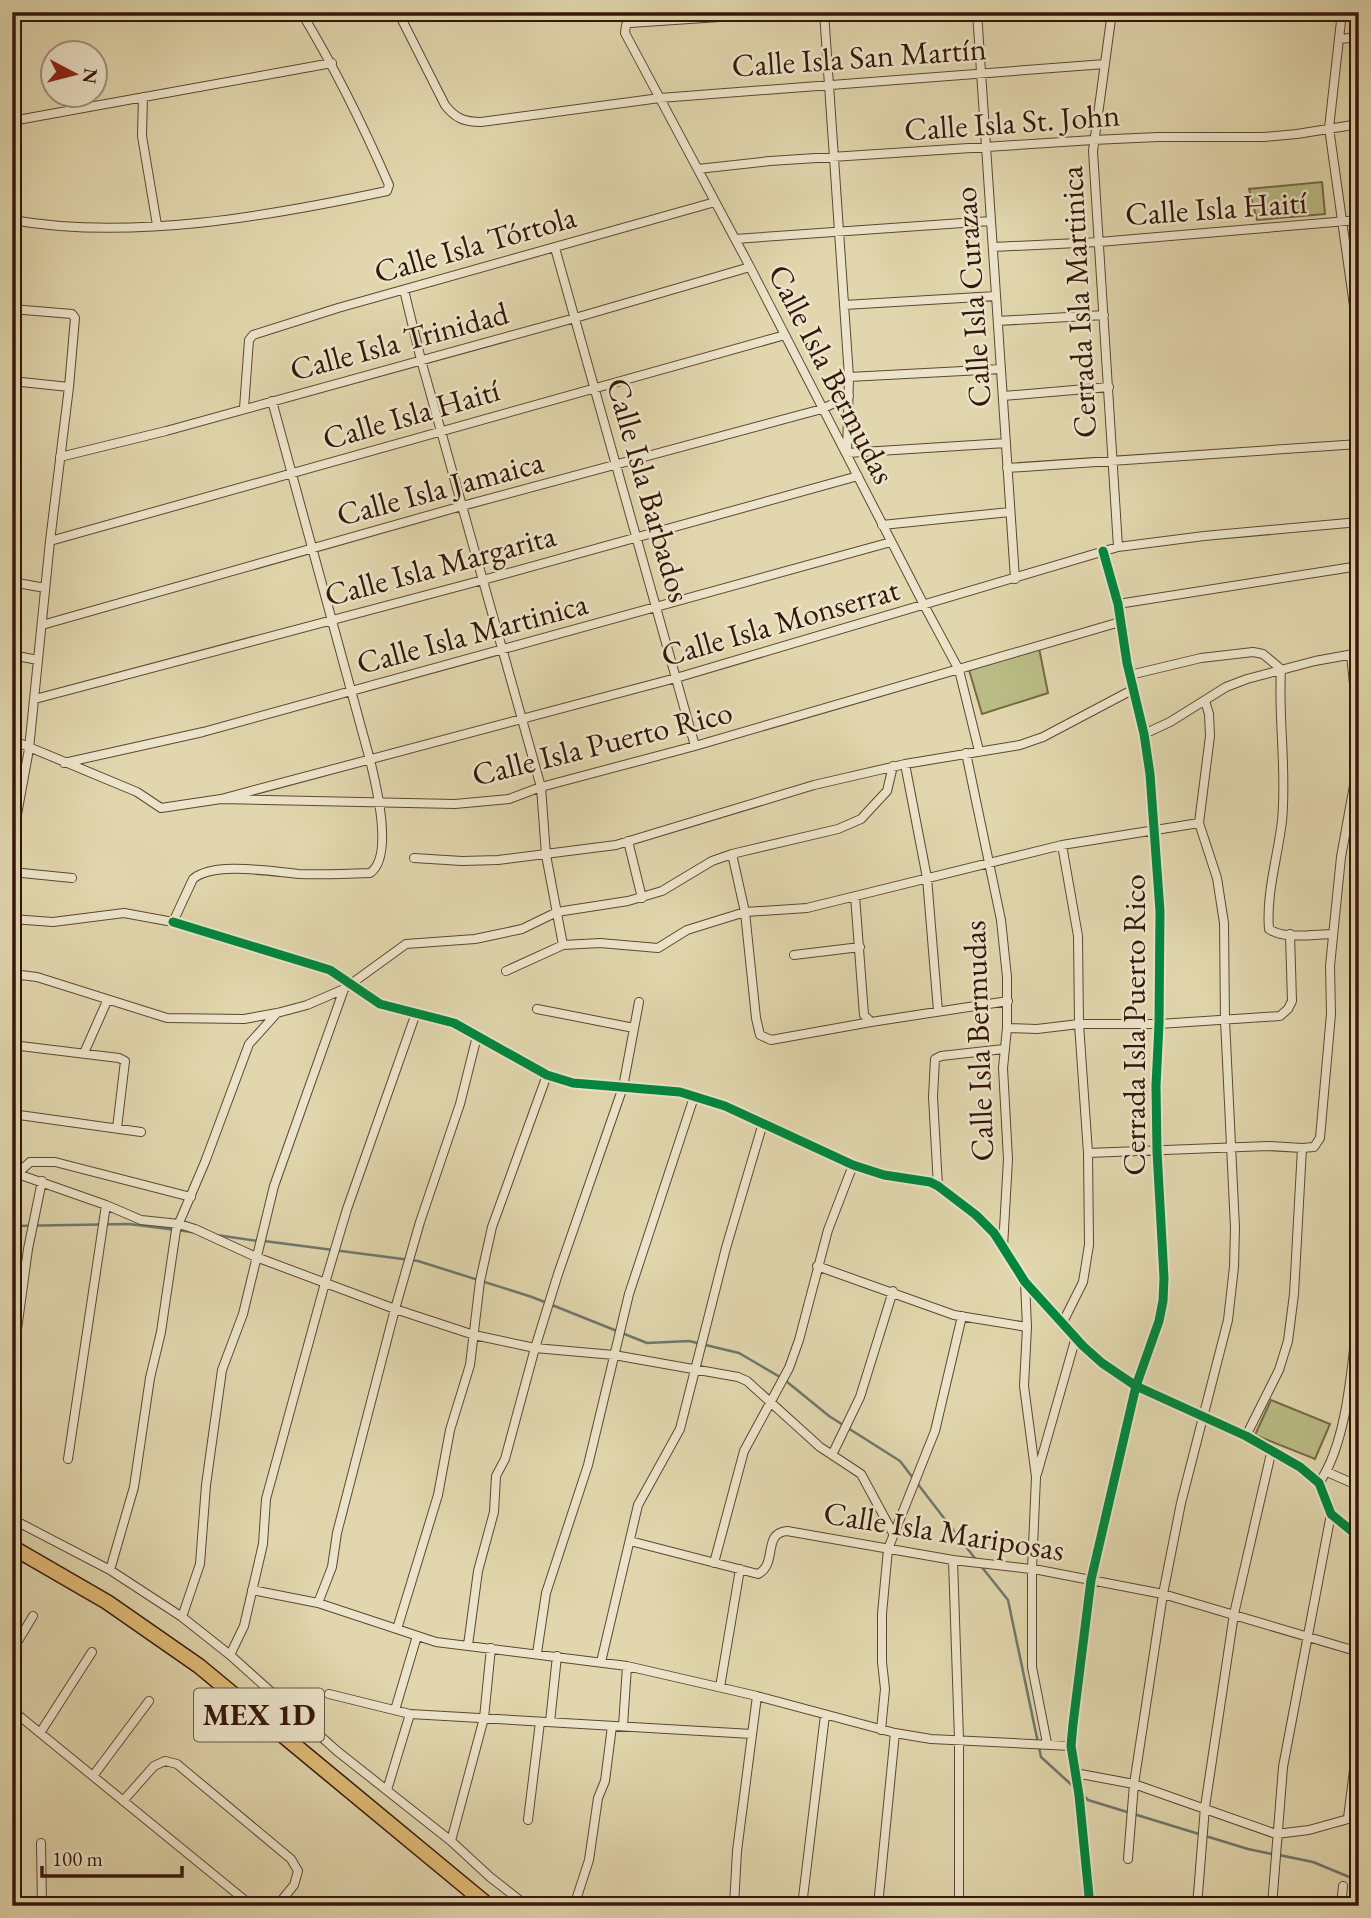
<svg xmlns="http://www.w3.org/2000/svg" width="1371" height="1918" font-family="'EB Garamond',serif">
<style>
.green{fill:#babc85;stroke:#776947;stroke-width:2}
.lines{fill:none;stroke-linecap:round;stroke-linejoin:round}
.stream{stroke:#6e776d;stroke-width:2.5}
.minor-casing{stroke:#5f4632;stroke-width:10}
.motorway-casing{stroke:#341609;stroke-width:17}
.minor{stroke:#ece4ca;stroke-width:8}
.motorway{stroke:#e0bb76;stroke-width:14}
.cycleway-casing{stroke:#ece4ca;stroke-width:13}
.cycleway{stroke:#00873e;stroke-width:9}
.labels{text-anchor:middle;stroke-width:5;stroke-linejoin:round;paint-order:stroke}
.shield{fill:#ece4ca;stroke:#6b5443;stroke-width:2}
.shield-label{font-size:30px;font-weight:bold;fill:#341609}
.street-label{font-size:32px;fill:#341609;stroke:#ece4ca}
</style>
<rect width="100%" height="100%" fill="#e1d6ad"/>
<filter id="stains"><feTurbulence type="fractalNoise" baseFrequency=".00286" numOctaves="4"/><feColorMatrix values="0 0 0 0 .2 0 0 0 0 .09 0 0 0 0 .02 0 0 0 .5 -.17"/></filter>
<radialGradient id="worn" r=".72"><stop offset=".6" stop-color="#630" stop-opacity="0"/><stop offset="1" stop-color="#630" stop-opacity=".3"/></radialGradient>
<path class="green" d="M1322 182 1325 214 1257 220 1249 189Z
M1039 648 1048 693 982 714 969 670Z
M1271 1400 1330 1424 1315 1459 1255 1435Z"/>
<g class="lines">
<path class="stream" d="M12 1226 129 1224 192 1232
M216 1235 258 1241
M264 1241 418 1261 532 1297 647 1343 689 1341 739 1353 780 1377
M786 1381 829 1416 900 1461 913 1478
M917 1483 977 1561
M981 1566 1008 1600 1041 1757 1075 1788
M1082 1794 1088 1800 1248 1849 1272 1854
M1279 1855 1313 1862 1359 1881"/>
<g class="minor-casing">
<path id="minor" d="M398 12 445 105C455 118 464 122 481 122L660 98 1105 64
M793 12 630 23 626 25 625 33 750 267 924 605 959 670 979 751
M824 12 849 377 847 453 1006 443
M977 12 1015 579
M1112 12 1093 151 1118 547
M1342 12 1329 128 1359 341
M1340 39 1359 37
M143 97 142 136 157 225
M12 121 332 63
M698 169 770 161 1093 140 1158 137H1264L1297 134 1359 124
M12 220C131 241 270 216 387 191L389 185C363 125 335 68 301 12
M735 239 991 221
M993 247 1099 242 1359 220
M555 248 695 746
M404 290 421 360 541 787 546 855 563 945
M844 305 996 296
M12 309 72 314 75 318 69 387 50 541 29 749 12 842
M998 321 1104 315
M849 377 1001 369
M12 381 69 387
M1003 396 1109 387
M244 408 249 340 253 335 338 308 715 202
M60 457 166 431 575 318 750 267
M1007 468 1359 444
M882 525 1010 512
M50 541 785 335
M12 582 45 588
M1118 604 1359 566
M42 625 462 506 822 409 849 396
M12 655 38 660
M1281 669C1278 719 1287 770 1282 821 1278 856 1266 893 1269 929 1284 940 1315 934 1333 934
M1130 675 1201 658 1253 652 1263 654 1281 669
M35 699 483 580 858 476
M1144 734 1170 722 1226 687 1247 679 1315 661 1359 653
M12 740 137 792 161 808 221 799 455 804 509 799 541 787 695 746 1120 622
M966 753 1001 920 1007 977V1028L1003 1068 1008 1159 1003 1247
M64 763 203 732 891 542
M905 764 927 878 938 1011
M221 799 676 678 1118 547 1204 536 1359 522
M628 841 642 898
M1062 845 1078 936 1079 1024 1088 1153 1089 1245 1083 1282 1063 1322
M732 854 745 912 756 1018 760 1035 771 1040 871 1022
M414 858 462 861 498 860 616 845 814 785 905 764 1020 745 1043 737 1134 689
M12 872 72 878
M855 896 864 1015 871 1022 1008 1001
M12 919 53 922 124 913 173 922 193 879C214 861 273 872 299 874 323 875 347 874 370 873 394 857 376 784 370 760L272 401
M173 922 330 970 380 1004 454 1023 547 1075 573 1083 680 1092 725 1106 853 1165 884 1175 930 1182 938 1186 976 1215 994 1233 1025 1282 1083 1346 1102 1363 1136 1386 1246 1436 1300 1467 1319 1483 1331 1514 1359 1537
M794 955 860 947
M506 971 563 945 600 943 658 948 687 930 745 912 807 908 1062 845 1199 823
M12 974 37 977 167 1018 244 1019 277 1013 307 1005 344 989 406 944 475 939 522 929 557 912 628 901 662 891 712 861 732 854 838 829 861 819 887 791 893 766
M537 1009 634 1028
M1007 1028 1037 1029 1079 1024H1159L1280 1016 1288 1009 1292 1001 1290 934
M12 1045 119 1058 125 1061 117 1128
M84 1053 107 1001
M12 1114 141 1132
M1088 1153 1268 1146 1302 1148
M12 1172 106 1205 141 1220 179 1224 195 1229 256 1257 395 1309 474 1335 535 1348 614 1355 738 1377 747 1381 820 1447 861 1474 894 1535
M18 1173 30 1162H55L191 1197
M938 1186 933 1097 935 1059 941 1056 1004 1049
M817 1266 954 1315 1027 1327
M1025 1282 1027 1327 1024 1386 1036 1477 1032 1570V1667L1047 1743
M12 1366 28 1249 42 1181
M1246 1436 1279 1370 1288 1341 1294 1294 1302 1148 1314 1147 1320 1138 1331 1014 1330 966 1341 857 1355 780 1358 724 1351 654
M832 1455 860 1397 893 1291
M68 1459 106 1205
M1327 1472 1359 1486
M1037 1474 1076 1337
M1319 1483C1349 1440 1352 1359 1359 1306
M12 1519 110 1570 182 1617 230 1655 337 1751 451 1841 490 1877 527 1906
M630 1541 758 1574C778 1564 762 1533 787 1531L953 1560 1039 1570 1163 1594 1359 1652
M953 1560 959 1739V1906
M714 1563 744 1451 789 1368 799 1340 828 1230 853 1165
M110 1570 134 1487 150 1378 161 1332 176 1230 205 1162 249 1044 277 1013
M252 1590 318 1603 436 1642 627 1666 757 1696 895 1733 931 1739 1071 1746
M318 1603 332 1567 337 1533 395 1309 420 1222 460 1104 477 1036
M182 1617 200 1564 206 1485 222 1370 243 1314 274 1186 344 989
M397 1629 438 1495 450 1430 470 1365 480 1281 492 1227 547 1075
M468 1645 478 1571 494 1512 496 1476 505 1459 535 1348 558 1274 623 1087 639 1002
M12 1651 33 1616
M537 1653 546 1593 588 1465 629 1294 694 1097
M230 1655 244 1626 263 1544 266 1499 325 1283 347 1209 416 1013
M601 1662 638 1505 680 1429 726 1248 763 1123
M720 1687 740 1569
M329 1694 410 1714 752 1734
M12 1710 252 1906
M395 1710 417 1636
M550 1722 557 1656
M623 1726 627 1666
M881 1730 885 1689 882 1662V1614L888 1549 935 1431 962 1316
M40 1733 92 1652
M1075 1773 1134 1784 1276 1834 1309 1830 1359 1816
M93 1776 149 1701
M387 1790 410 1714
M123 1801 154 1766 165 1761 177 1764 291 1859 298 1871 294 1885 277 1906
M1348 1818 1359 1731
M528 1820 540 1722
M451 1841 484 1718 491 1648
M41 1843 42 1906
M1128 1859 1134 1784 1163 1594 1181 1503 1228 1320 1234 1267 1235 1228 1225 1020 1224 923 1217 878 1199 823 1210 736 1209 714 1205 701
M574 1906 589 1860 598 1798 605 1781 612 1726
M734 1906 737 1851 757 1696
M802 1906 825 1715
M878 1906 895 1733
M1090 1906 1079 1795 1071 1746 1073 1724 1091 1580 1136 1386 1159 1321 1163 1301 1164 1278 1157 1151 1156 1086 1159 1024 1160 911 1150 774 1144 734 1127 663 1118 604 1103 551
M1197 1906 1205 1807 1234 1614 1272 1449
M1272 1906 1283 1767 1331 1514
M1341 1906 1343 1886"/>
</g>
<g class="motorway-casing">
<path id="motorway" d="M12 1547 107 1602 199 1666 489 1906"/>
</g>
<use href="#minor" class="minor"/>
<use href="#motorway" class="motorway"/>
<g class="cycleway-casing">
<path id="cycleway" d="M173 922 330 970 380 1004 454 1023 547 1075 573 1083 680 1092 725 1106 853 1165 884 1175 930 1182 938 1186 976 1215 994 1233 1025 1282 1083 1346 1102 1363 1136 1386 1246 1436 1300 1467 1319 1483 1331 1514 1359 1537
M1090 1906 1079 1795 1071 1746 1073 1724 1091 1580 1136 1386 1159 1321 1163 1301 1164 1278 1157 1151 1156 1086 1159 1024 1160 911 1150 774 1144 734 1127 663 1118 604 1103 551"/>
</g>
<use href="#cycleway" class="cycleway"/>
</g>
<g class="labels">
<rect class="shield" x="194" y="1688.5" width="130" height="53" rx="5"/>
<g class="shield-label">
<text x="259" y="1725">MEX 1D</text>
</g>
<g class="street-label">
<text transform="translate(859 57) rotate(-4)" y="11">Calle Isla San Martín</text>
<text transform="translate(1012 122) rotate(-4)" y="11">Calle Isla St. John</text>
<text transform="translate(1216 208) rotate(-4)" y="11">Calle Isla Haití</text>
<text transform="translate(475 244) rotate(-16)" y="11">Calle Isla Tórtola</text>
<text transform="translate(972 297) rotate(-94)" y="11">Calle Isla Curazao</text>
<text transform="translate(1078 302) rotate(-93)" y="11">Cerrada Isla Martinica</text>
<text transform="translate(399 341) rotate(-15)" y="11">Calle Isla Trinidad</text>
<text transform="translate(832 374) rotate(63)" y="11">Calle Isla Bermudas</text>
<text transform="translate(411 414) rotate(-16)" y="11">Calle Isla Haití</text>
<text transform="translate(440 488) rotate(-15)" y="11">Calle Isla Jamaica</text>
<text transform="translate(649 490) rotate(74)" y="11">Calle Isla Barbados</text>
<text transform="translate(440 565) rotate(-15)" y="11">Calle Isla Margarita</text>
<text transform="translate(780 622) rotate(-16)" y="11">Calle Isla Monserrat</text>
<text transform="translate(472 633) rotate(-15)" y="11">Calle Isla Martinica</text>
<text transform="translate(602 743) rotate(-14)" y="11">Calle Isla Puerto Rico</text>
<text transform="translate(1134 1025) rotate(-90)" y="11">Cerrada Isla Puerto Rico</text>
<text transform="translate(978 1041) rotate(-92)" y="11">Calle Isla Bermudas</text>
<text transform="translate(944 1531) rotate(9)" y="11">Calle Isla Mariposas</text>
</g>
</g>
<rect width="1371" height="1918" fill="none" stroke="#e1d6ad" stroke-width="42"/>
<rect x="14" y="14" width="1343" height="1890" fill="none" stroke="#341609" stroke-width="3.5"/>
<rect x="21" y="21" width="1329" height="1876" fill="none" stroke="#341609" stroke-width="2"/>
<g transform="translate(74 74) rotate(97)"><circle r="33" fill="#ece4ca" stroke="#a2927d" stroke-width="2"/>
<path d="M0-5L12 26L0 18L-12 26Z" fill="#8f2418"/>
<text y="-10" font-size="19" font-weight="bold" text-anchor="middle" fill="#341609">N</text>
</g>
<path d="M42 1866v10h140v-10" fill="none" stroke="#341609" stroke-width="3.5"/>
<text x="52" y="1866" font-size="21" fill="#341609" stroke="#ece4ca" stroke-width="5" paint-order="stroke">100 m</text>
<rect width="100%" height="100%" filter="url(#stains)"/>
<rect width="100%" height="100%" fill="url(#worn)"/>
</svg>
